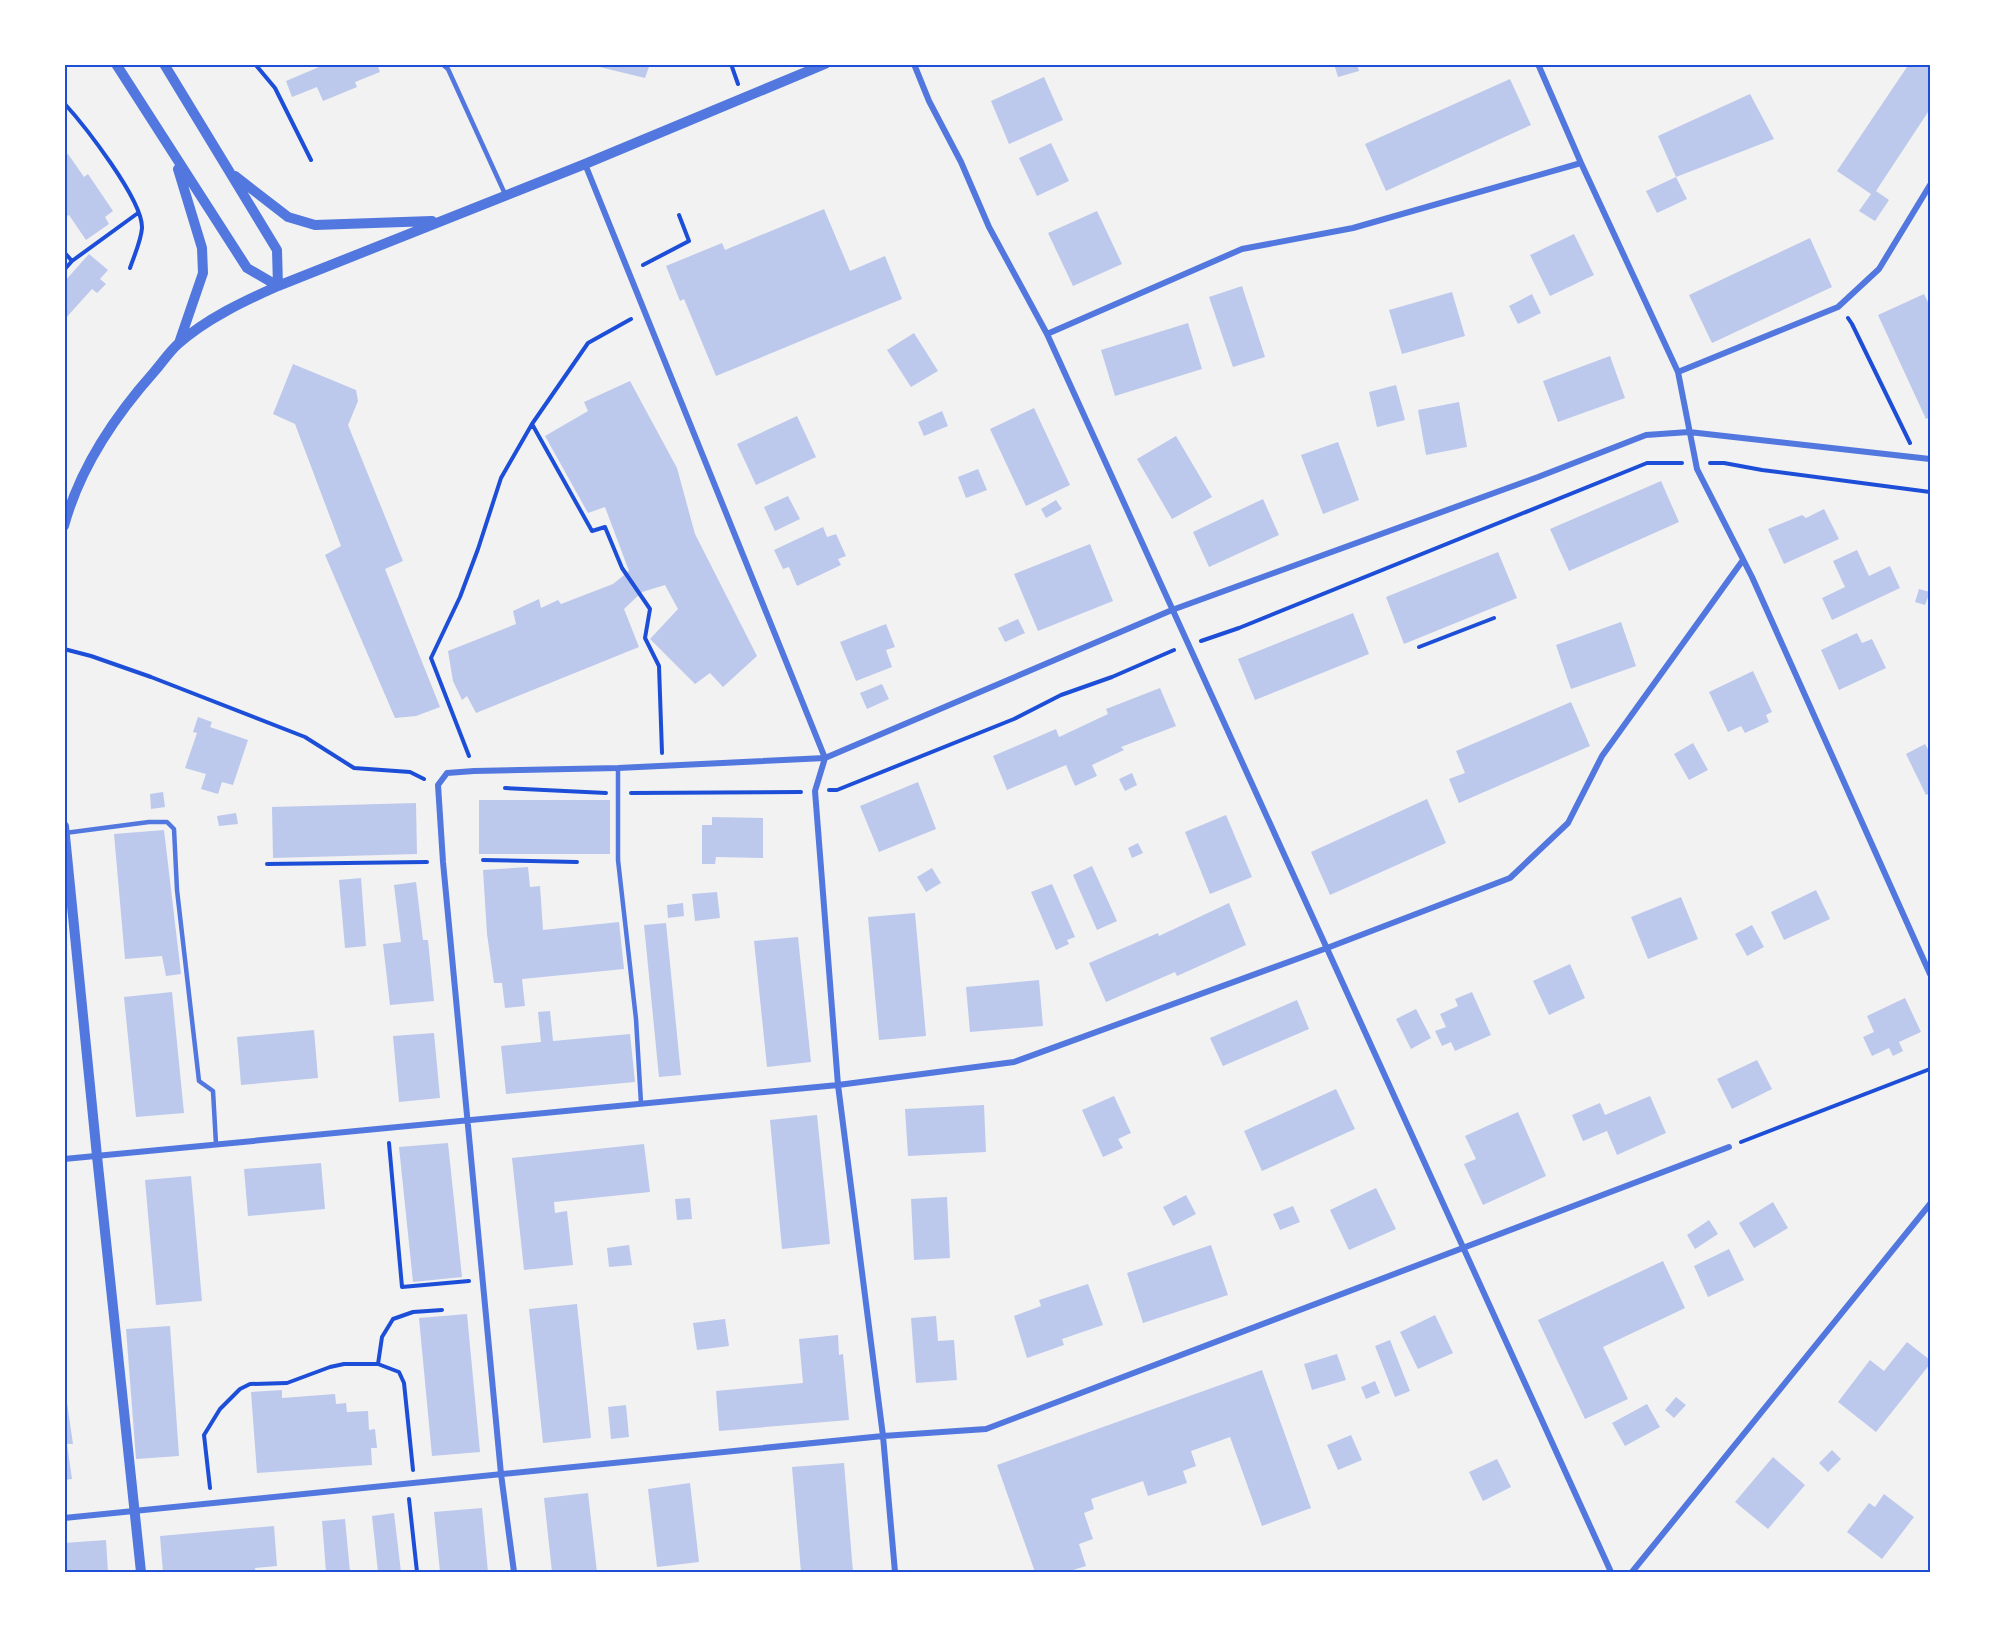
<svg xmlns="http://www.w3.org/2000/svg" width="1995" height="1637" font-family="'Space Grotesk',sans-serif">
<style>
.building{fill:#bdc9ec}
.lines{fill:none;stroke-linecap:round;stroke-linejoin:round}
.path{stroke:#1d4ed8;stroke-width:4}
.service{stroke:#5277de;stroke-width:4.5}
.minor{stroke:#5277de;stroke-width:6}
.tertiary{stroke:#5277de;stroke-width:10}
.neatline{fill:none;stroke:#1d4ed8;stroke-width:2}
</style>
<rect width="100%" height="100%" fill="#f2f2f2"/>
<path class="building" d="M318 64H377L380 72 355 82 357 87 323 101 317 87 292 97 286 81 319 67Z
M587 64H650L645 78Z
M1334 64H1357L1359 71 1338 77Z
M1909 64H1930V109L1876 191 1889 200 1875 221 1859 211 1871 194 1837 171Z
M1044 77 1063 120 1009 144 991 101Z
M1510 79 1531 125 1386 191 1365 144Z
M1750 94 1774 139 1676 177 1658 136Z
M1051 143 1069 181 1037 196 1019 158Z
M68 154 84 177 88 174 113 211 105 217 109 224 86 240 69 215 64 217V156Z
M1676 177 1687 199 1657 213 1646 191Z
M824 209 850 271 885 256 902 299 716 376 684 299 680 301 666 266 722 243 725 250Z
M1097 211 1122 264 1073 286 1048 233Z
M1574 234 1594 275 1550 296 1530 255Z
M1810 238 1832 287 1712 343 1689 295Z
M89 254 108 270 100 279 106 284 97 293 92 289 64 320V282Z
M1242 286 1265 357 1233 367 1209 297Z
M1452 292 1465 336 1402 354 1389 310Z
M1532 294 1541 313 1518 324 1509 306Z
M1924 294 1930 306V417L1926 419 1878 315Z
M1188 323 1202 369 1115 396 1101 350Z
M914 333 938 371 911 387 887 350Z
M1610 356 1625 398 1558 422 1543 381Z
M293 364 356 390 358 401 348 425 403 561 385 569 440 707 416 716 395 718 325 555 341 546 295 424 273 414Z
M630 381 677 468 695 534 757 656 723 687 710 673 695 684 650 639 678 609 665 585 642 592 624 609 639 647 476 713 467 696 462 700 453 681 448 651 516 624 513 611 539 599 541 608 558 600 561 604 613 584 629 571 605 507 588 513 545 436 588 411 584 402Z
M1396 385 1405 420 1377 427 1369 392Z
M1459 402 1467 447 1426 455 1418 410Z
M1034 408 1070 485 1026 506 990 429Z
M942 411 948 426 924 436 918 422Z
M797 416 816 457 756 485 737 444Z
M1176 436 1212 497 1172 519 1137 459Z
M1338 442 1359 500 1323 514 1301 455Z
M978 469 987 490 966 498 958 477Z
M1661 481 1679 522 1569 571 1550 529Z
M788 496 800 519 775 531 764 507Z
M1263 499 1279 535 1209 567 1193 532Z
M1056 500 1062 509 1046 518 1041 509Z
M1824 509 1839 539 1784 564 1768 529 1802 515 1806 518Z
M823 527 827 537 836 534 846 556 838 559 841 565 797 586 789 567 783 569 774 550Z
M1090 544 1113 601 1038 631 1014 574Z
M1857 550 1869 576 1890 566 1900 588 1832 620 1822 598 1845 587 1833 561Z
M1498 552 1517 598 1404 644 1386 597Z
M1919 589 1930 592 1925 605 1915 602Z
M1353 613 1369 654 1255 700 1238 659Z
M1018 619 1025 633 1005 642 998 628Z
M1621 622 1636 666 1571 689 1556 645Z
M886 624 895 647 886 650 892 667 856 681 840 642Z
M1857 633 1862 643 1872 639 1886 668 1839 690 1821 650Z
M1753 671 1772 712 1766 715 1769 722 1745 733 1741 726 1728 732 1709 692Z
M882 684 889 699 867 709 860 693Z
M1160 688 1176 726 1121 747 1124 750 1092 765 1097 776 1075 786 1066 765 1007 790 993 756 1056 729 1059 737 1108 714 1106 709Z
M1571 702 1590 746 1459 803 1449 779 1465 773 1456 751Z
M198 717 212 722 210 727 248 740 233 785 222 782 218 794 201 789 206 774 185 768 197 733 193 732Z
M1693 743 1708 770 1689 780 1674 754Z
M1925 744 1929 751 1930 750V793L1926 795 1906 754Z
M1132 773 1137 785 1125 791 1119 779Z
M918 782 936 829 879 852 860 806Z
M163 792 165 807 151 809 150 794Z
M1427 799 1446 843 1330 895 1311 852Z
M479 800H610V854H479Z
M416 803 417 854 273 858 272 807Z
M236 813 238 824 219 826 217 816Z
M1226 815 1252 877 1210 894 1185 832Z
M712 817 763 818V858L716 857 715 864H702V825H712Z
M164 830 181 974 166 976 162 956 125 959 114 834Z
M1138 843 1143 853 1132 858 1128 848Z
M1092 866 1117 921 1097 930 1073 875Z
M528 867 530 887 540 886 543 930 619 922 624 969 522 979 525 1006 505 1008 502 983H494L487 934 483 870Z
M932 868 941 883 926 892 917 877Z
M361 878 366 946 345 948 339 880Z
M416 882 423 940H428L434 1001 390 1005 383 944 401 942 394 885Z
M1052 884 1075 937 1067 940 1069 944 1056 950 1031 892Z
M1816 890 1830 919 1784 940 1771 912Z
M717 892 720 918 695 921 692 894Z
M1681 897 1698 939 1648 959 1631 917Z
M683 903 684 916 668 918 667 905Z
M1229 903 1246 945 1177 976 1175 972 1106 1002 1089 963 1158 933 1159 936Z
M915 913 926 1036 879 1040 868 917Z
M666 923 681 1075 659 1077 644 925Z
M1752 925 1764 947 1747 956 1735 934Z
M798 937 811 1062 767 1067 754 941Z
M1570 964 1585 998 1549 1015 1533 981Z
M1039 980 1043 1026 970 1032 966 987Z
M172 992 184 1113 136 1117 124 997Z
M1472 992 1491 1035 1455 1051 1451 1042 1442 1046 1435 1031 1446 1027 1440 1014 1458 1006 1455 999Z
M1905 998 1921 1032 1899 1042 1903 1051 1893 1056 1889 1048 1872 1056 1863 1037 1874 1032 1867 1016Z
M1297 1000 1309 1029 1223 1066 1210 1038Z
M1416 1009 1431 1038 1411 1049 1396 1019Z
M550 1011 553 1041 630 1034 635 1082 506 1094 501 1046 541 1042 538 1012Z
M314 1030 318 1078 241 1085 237 1037Z
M434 1033 440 1098 399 1102 393 1036Z
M1757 1060 1772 1089 1732 1109 1717 1079Z
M1336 1089 1355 1129 1262 1171 1244 1131Z
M1114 1096 1131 1133 1118 1139 1123 1148 1103 1157 1082 1110Z
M1650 1096 1666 1133 1617 1155 1607 1131 1583 1141 1572 1115 1600 1103 1605 1115Z
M984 1105 986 1152 908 1156 905 1109Z
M1518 1112 1546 1176 1483 1205 1464 1164 1476 1159 1465 1136Z
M817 1115 830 1244 782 1249 770 1120Z
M448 1143 462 1277 413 1282 399 1147Z
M644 1144 650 1192 554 1202 555 1213 567 1211 573 1265 524 1270 512 1158Z
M321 1163 325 1209 248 1216 244 1169Z
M191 1176 202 1301 156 1305 145 1180Z
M1376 1188 1396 1229 1349 1250 1330 1210Z
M1186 1195 1196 1214 1173 1226 1163 1207Z
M947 1197 950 1258 914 1260 911 1199Z
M690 1198 692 1219 677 1220 675 1199Z
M1773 1202 1788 1228 1754 1248 1739 1223Z
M1293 1206 1300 1222 1280 1230 1273 1214Z
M1709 1220 1718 1234 1695 1249 1687 1235Z
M629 1245 632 1265 609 1267 607 1248Z
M1211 1245 1228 1295 1143 1323 1127 1273Z
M1729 1249 1744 1280 1708 1297 1694 1266Z
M1663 1261 1685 1308 1603 1347 1628 1399 1585 1419 1538 1320Z
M1088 1284 1103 1325 1062 1339 1064 1345 1027 1358 1014 1316 1041 1306 1039 1300Z
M577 1304 591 1438 543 1443 529 1309Z
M467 1314 480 1452 432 1456 419 1318Z
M1435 1315 1453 1353 1418 1369 1400 1332Z
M936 1316 938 1341 954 1340 957 1380 916 1383 911 1318Z
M725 1319 729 1346 697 1350 693 1323Z
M170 1326 179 1456 136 1459 126 1329Z
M838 1335 839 1355 843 1354 849 1420 719 1431 716 1391 803 1383 799 1339Z
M1390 1340 1410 1391 1395 1397 1375 1346Z
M1907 1342 1930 1360V1364L1876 1432 1838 1402 1870 1360 1884 1371Z
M1337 1354 1346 1380 1312 1390 1304 1364Z
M1262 1370 1311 1508 1262 1526 1230 1437 1191 1451 1196 1466 1183 1471 1187 1483 1148 1496 1143 1481 1091 1499 1094 1509 1084 1513 1093 1539 1079 1544 1086 1566 1067 1572H1035L997 1465Z
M1375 1381 1380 1393 1366 1399 1361 1387Z
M64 1382 73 1444H67L72 1479 64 1480Z
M282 1390V1398L335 1394 336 1404 346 1403 347 1412 368 1411 369 1430 375 1429 377 1448H371L372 1465 257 1473 251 1392Z
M1676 1397 1686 1405 1674 1418 1665 1410Z
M1647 1404 1660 1427 1625 1446 1612 1423Z
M626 1405 629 1437 611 1439 608 1407Z
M1351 1435 1362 1460 1338 1470 1327 1445Z
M1832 1450 1841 1459 1828 1472 1819 1463Z
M1773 1457 1805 1485 1768 1529 1735 1502Z
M1497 1459 1511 1487 1483 1501 1469 1472Z
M844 1463 853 1572H801L792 1467Z
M690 1483 699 1562 657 1567 648 1489Z
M588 1493 597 1572H552L544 1498Z
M1884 1494 1914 1517 1882 1559 1847 1532 1869 1503 1875 1507Z
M482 1508 488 1572H440L434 1512Z
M394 1513 401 1572H378L372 1516Z
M345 1519 350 1572H326L322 1521Z
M274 1526 277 1566 255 1568 256 1572H163L160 1536Z
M106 1540 108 1572H64V1543Z"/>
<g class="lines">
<path class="path" d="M255 64 275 88 311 160
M731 64 738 84
M1188 65 1192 64
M64 103C84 125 143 200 142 228 141 241 134 256 130 268
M64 252 72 261
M643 265 689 241 679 215
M64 270 72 261 138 213
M1848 318 1852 324 1910 443
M532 424 592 531 605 527 622 568 650 609 645 638 659 666 662 753
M1710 463H1724L1762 470 1930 492
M1201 641 1239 628 1647 463H1682
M1419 647 1494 618
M64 649 91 656 151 677 305 737 354 768 410 772 424 779
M469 756 431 658 460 597 478 549 501 478 532 424 588 343 631 319
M505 788 606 793
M829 790H837L1014 719 1061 695 1112 677 1174 650
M631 793 801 792
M483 860 577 862
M267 864 427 862
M1741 1142 1930 1069
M389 1143 402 1287 469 1281
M378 1364 382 1337 393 1319 413 1312 442 1310
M210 1488 204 1435 220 1409 240 1389 250 1384 287 1383 330 1367 344 1364H378L399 1372 404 1383 413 1470
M409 1499 417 1572"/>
<path class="service" d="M442 64 448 69 505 194
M618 768V860L636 1019 641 1103
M65 833 149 822H167L174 829 177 890 199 1081 213 1091 216 1144"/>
<path class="minor" d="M914 64 929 101 961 162 989 227 1047 334 1611 1572
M1538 64 1581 163 1678 372 1697 469 1752 577 1930 974
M585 164 825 758 815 791 838 1085 883 1436 895 1572
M1047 334 1242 249 1353 228 1581 163
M1678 372 1838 307 1879 269 1930 185
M64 1159 838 1085 1014 1062 1327 948 1510 878 1568 823 1602 756 1743 560
M64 1518 883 1436 986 1429 1729 1147
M514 1572 501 1474 443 862 438 785 447 773 474 771 618 768 825 758 1172 610 1538 477 1646 435 1689 432 1930 459
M1632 1572 1930 1204"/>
<path class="tertiary" d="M116 64 247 268 278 286
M164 64 277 250 278 286
M178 169 202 248 203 273 179 343
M235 176 288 217 315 225 432 221
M64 526C80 467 114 417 154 372 162 363 169 352 178 344 206 319 244 301 278 286L585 164 825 64
M64 826 97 1156 141 1572"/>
</g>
<rect width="1995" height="1637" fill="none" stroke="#ffffff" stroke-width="132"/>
<rect x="66" y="66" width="1863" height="1505" class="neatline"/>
</svg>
